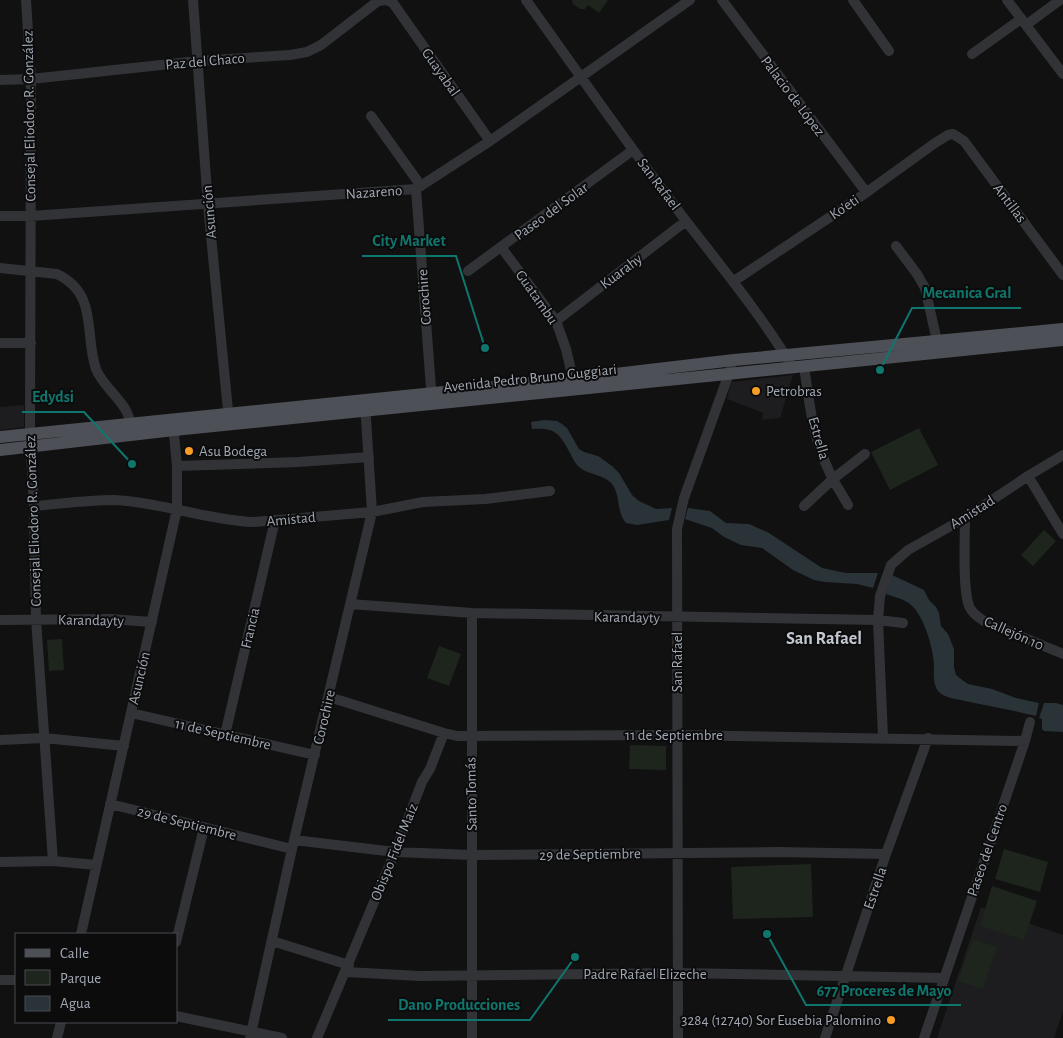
<svg xmlns="http://www.w3.org/2000/svg" width="1063" height="1038" font-family="'Alegreya Sans',sans-serif">
<style>
.built{fill:#1d1d1f}
.green{fill:#1d251d}
.water{fill:#293338}
.lines{fill:none;stroke-linecap:round;stroke-linejoin:round}
.minor{stroke:#323337;stroke-width:10}
.major{stroke:#4e5057;stroke-width:12}
.poi-dot{fill:#f89c23;stroke:#0c0c0d;stroke-width:2}
.labels{text-anchor:middle;stroke-width:4;stroke-linejoin:round;paint-order:stroke}
.street-label{font-size:15px;fill:#a2a9b4;stroke:#0c0c0d}
.poi-label{font-size:15px;fill:#a2a9b4;stroke:#0c0c0d;text-anchor:start}
.quarter-label{font-size:18px;font-weight:bold;fill:#c3c7d0;stroke:#0c0c0d}
.leader{fill:none;stroke:#0f766e;stroke-width:2}
.callout-dot{fill:#0f766e;stroke:#0c0c0d;stroke-width:2}
.callout-label{font-size:16px;text-anchor:middle;font-weight:bold;fill:#0f766e;stroke:#0c0c0d;stroke-width:4;stroke-linejoin:round;paint-order:stroke}
</style>
<rect width="100%" height="100%" fill="#111112"/>
<path class="built" d="M793 375 780 418 762 420 763 413 727 399 731 382Z
M24 405V427L0 430V407Z
M981 907 1063 935V1011L1054 1038H937Z"/>
<path class="green" d="M572 0H608L599 13 588 5 585 9H580L573 4Z
M919 428 938 465 890 490 871 452Z
M1044 530 1056 541 1033 566 1021 555Z
M62 639 64 670 49 671 47 640Z
M439 646 461 654 449 686 427 678Z
M630 745 666 746V770L629 769Z
M1004 849 1048 862 1040 892 995 879Z
M811 864 813 917 733 919 731 867Z
M992 886 1037 901 1024 940 980 926Z
M973 939 997 947 983 989 958 981Z"/>
<path class="water" d="M545 420 557 421 562 424 567 428 579 449 584 452 598 456 612 466 619 473 632 495 639 501 656 509 672 508 669 520 637 525 626 523C616 512 621 496 612 484 604 474 587 475 578 466 575 463 572 457 570 453 560 433 554 427 532 429L531 422Z
M688 508 710 511 726 523 749 524 769 533 822 568 846 573H878L873 588 857 584 825 582 814 580 793 570 762 548 741 545 724 537 712 528 685 519Z
M892 575 924 590 929 600 936 607 939 613 941 626 948 634 954 649V667L956 675 961 679 968 684 992 689 1016 698 1039 703 1036 716C1012 710 988 706 965 701 957 699 946 698 940 693 932 686 934 672 934 664 933 647 923 611 907 602 901 598 893 597 886 594Z
M1044 703H1056L1063 705V732L1044 731 1042 729V719L1039 718Z"/>
<g class="lines">
<path class="minor" d="M26 0 31 79 30 434 34 506 36 619 53 861
M193 0 208 205 229 421
M526 0C579 74 631 149 686 221 723 269 762 316 793 368
M722 0 866 192
M853 0 889 51
M1007 0 1063 74
M1026 25 1060 0
M972 54 1021 19
M0 80 31 79 198 61 290 55 307 52 321 45 378 1 386 0 393 3 490 141
M371 116 421 186
M416 189 432 401
M0 216H31L416 189 490 141 690 0
M896 246 917 274 925 288 937 341
M501 247 556 321 566 349 573 379
M0 268 57 274C99 294 84 335 96 369 101 382 113 392 121 403 126 409 129 416 131 424
M468 271 633 150
M734 281 860 197 935 143 948 135 953 134 964 141 1063 275
M556 321 686 221
M0 343H31
M804 366C809 402 813 438 829 471 834 483 842 494 848 505
M177 466 298 462 369 457
M1028 476 1063 534
M34 506C60 504 87 500 114 500 161 502 206 520 253 522L372 512 423 502 485 499 550 491
M804 506 833 479 865 454
M965 518C965 537 962 593 970 608 973 614 978 617 984 621L1063 654
M350 604 472 613 878 620 903 623
M472 613V1038
M0 620 110 619 152 622
M329 697 444 733 457 736 677 735 1025 741
M131 713 315 755
M225 735 275 520
M883 737 878 620 880 596 891 565 908 550 965 518 1028 476 1063 455
M0 740 44 738 124 746
M110 804 292 849
M294 840 395 852 472 855 779 852 886 854
M0 862 53 861 96 865
M81 934 177 509V466L173 424
M272 941 349 965
M176 942 204 828
M346 972 420 976 678 973 944 978
M0 980H16
M176 1016 282 1038
M57 1038 61 1022
M250 1038 294 840 372 512 365 403
M317 1038 395 852 422 782 430 769 444 733
M678 1038 677 529 684 498 731 368
M825 1038 886 854 928 738
M924 1038 1025 741 1030 722"/>
<path class="major" d="M0 437 573 379 734 360 1063 329
M0 450 174 430 1063 340"/>
</g>
<g class="poi-dot">
<circle cx="756" cy="391" r="5"/>
<circle cx="189" cy="451" r="5"/>
<circle cx="891" cy="1020" r="5"/>
</g>
<g class="labels">
<g class="street-label">
<text transform="translate(205 61) rotate(-5)" y="5">Paz del Chaco</text>
<text transform="translate(441 72) rotate(55)" y="5">Guayabal</text>
<text transform="translate(793 96) rotate(53)" y="5">Palacio de López</text>
<text transform="translate(29 116) rotate(-91)" y="5">Consejal Eliodoro R. González</text>
<text transform="translate(659 184) rotate(53)" y="5">San Rafael</text>
<text transform="translate(374 192) rotate(-4)" y="5">Nazareno</text>
<text transform="translate(1010 203) rotate(53)" y="5">Antillas</text>
<text transform="translate(844 207) rotate(-34)" y="5">Ko'eti</text>
<text transform="translate(551 211) rotate(-36)" y="5">Paseo del Solar</text>
<text transform="translate(209 212) rotate(-95)" y="5">Asunción</text>
<text transform="translate(621 271) rotate(-37)" y="5">Kuarahy</text>
<text transform="translate(424 297) rotate(-94)" y="5">Corochire</text>
<text transform="translate(537 297) rotate(55)" y="5">Guatambu</text>
<text transform="translate(530 378) rotate(-6)" y="5">Avenida Pedro Bruno Guggiari</text>
<text transform="translate(819 438) rotate(74)" y="5">Estrella</text>
<text transform="translate(972 512) rotate(-32)" y="5">Amistad</text>
<text transform="translate(291 519) rotate(-5)" y="5">Amistad</text>
<text transform="translate(33 521) rotate(-92)" y="5">Consejal Eliodoro R. González</text>
<text transform="translate(627 617) rotate(1)" y="5">Karandayty</text>
<text transform="translate(91 620) rotate(1)" y="5">Karandayty</text>
<text transform="translate(250 628) rotate(-77)" y="5">Francia</text>
<text transform="translate(1014 633) rotate(24)" y="5">Callejón 10</text>
<text transform="translate(677 662) rotate(-90)" y="5">San Rafael</text>
<text transform="translate(139 678) rotate(-77)" y="5">Asunción</text>
<text transform="translate(324 717) rotate(-77)" y="5">Corochire</text>
<text transform="translate(223 734) rotate(13)" y="5">11 de Septiembre</text>
<text x="674" y="740">11 de Septiembre</text>
<text transform="translate(471 794) rotate(-91)" y="5">Santo Tomás</text>
<text transform="translate(187 823) rotate(14)" y="5">29 de Septiembre</text>
<text transform="translate(987 850) rotate(-71)" y="5">Paseo del Centro</text>
<text transform="translate(394 852) rotate(-68)" y="5">Obispo Fidel Maíz</text>
<text transform="translate(590 854) rotate(-1)" y="5">29 de Septiembre</text>
<text transform="translate(875 888) rotate(-71)" y="5">Estrella</text>
<text x="645" y="979">Padre Rafael Elizeche</text>
</g>
<g class="poi-label">
<text x="766" y="396">Petrobras</text>
<text x="199" y="456">Asu Bodega</text>
<text x="881" y="1025" text-anchor="end">3284 (12740) Sor Eusebia Palomino</text>
</g>
<g class="quarter-label">
<text x="824" y="644">San Rafael</text>
</g>
</g>
<path class="leader" d="M485 348L456 256H362M880 370L912 308H1021M132 464L84 412H22M767 934L806 1005H961M575 957L530 1020H388"/>
<g class="callout-dot">
<circle cx="485" cy="348" r="5"/>
<circle cx="880" cy="370" r="5"/>
<circle cx="132" cy="464" r="5"/>
<circle cx="767" cy="934" r="5"/>
<circle cx="575" cy="957" r="5"/>
</g>
<g class="callout-label">
<text x="409" y="246">City Market</text>
<text x="967" y="298">Mecanica Gral</text>
<text x="53" y="402">Edydsi</text>
<text x="884" y="996">677 Proceres de Mayo</text>
<text x="459" y="1010">Dano Producciones</text>
</g>
<rect x="15" y="933" width="162" height="90" fill="#0c0c0d" stroke="#484b50"/>
<rect x="25" y="949" width="25" height="8" fill="#4e5057" stroke="#484b50"/>
<text x="60" y="958" font-size="15" fill="#a2a9b4">Calle</text>
<rect x="25" y="970" width="25" height="15" fill="#1d251d" stroke="#484b50"/>
<text x="60" y="983" font-size="15" fill="#a2a9b4">Parque</text>
<rect x="25" y="996" width="25" height="15" fill="#293338" stroke="#484b50"/>
<text x="60" y="1008" font-size="15" fill="#a2a9b4">Agua</text>
</svg>
